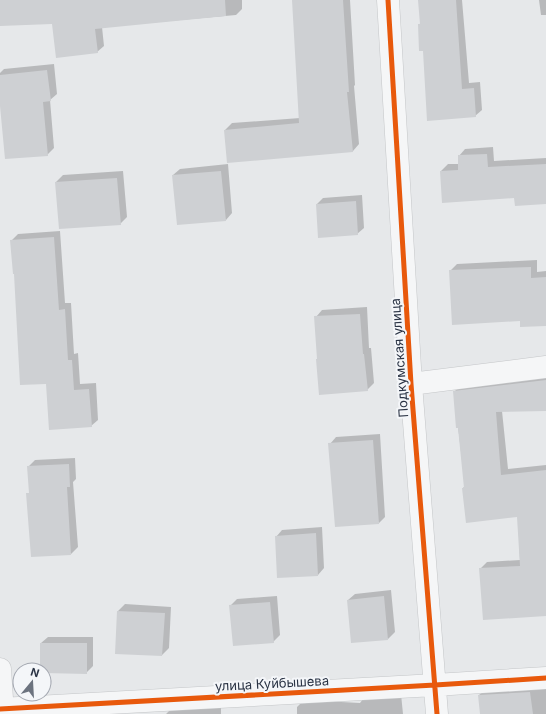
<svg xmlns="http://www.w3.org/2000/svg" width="546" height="714" font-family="Inter,sans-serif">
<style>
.shadow{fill:#0003}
.building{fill:#ced0d3}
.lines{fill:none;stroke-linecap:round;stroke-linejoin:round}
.minor-casing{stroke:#c4c6c8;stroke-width:23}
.minor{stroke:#f5f6f7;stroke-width:22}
.cycleway-casing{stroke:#f4f6f9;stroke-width:8}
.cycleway{stroke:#e8590c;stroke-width:5}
.labels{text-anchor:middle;stroke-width:4;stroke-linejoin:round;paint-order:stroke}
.street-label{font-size:13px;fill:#2b3445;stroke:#f4f6f9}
</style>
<rect width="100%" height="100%" fill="#e6e8ea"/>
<path class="shadow" d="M0 0H242V9L236 15 102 27 104 46 97 52 53 23 0 25Z
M293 0H350L355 85 354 86 359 144 353 151 225 130 232 123 300 118Z
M419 0H462L469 83 480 82 482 110 475 116 423 50 419 25 421 22Z
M539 0H546V15H541Z
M54 64 57 94 50 100 54 148 47 155 0 100V73L4 69Z
M493 147 494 161 546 158V203L515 197 441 171 448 164H459V156L465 149Z
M228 164 232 213 226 220 173 175 180 169Z
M123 171 127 217 120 224 56 182 63 175Z
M362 195 364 228 357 234 317 204 323 198Z
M60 231 65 303H71L74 354 78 353 80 384 96 383 98 420 91 426 47 383 15 273 11 241 18 234Z
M537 260V272L546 271V325L521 320 450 271 457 264Z
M367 307 369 348H371L374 383 367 390 317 359 318 358 316 317 322 310Z
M546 374V410L502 411 508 469 546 465V615L480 569 487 562 520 560 518 516 463 488 465 486 454 392 461 385Z
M380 434 385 517 379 523 330 444 336 437Z
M75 458 76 479 73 482 78 547 71 554 28 494 30 492 28 467 35 460Z
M322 527 324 568 318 575 276 537 282 530Z
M391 590 395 632 388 639 348 600 355 594Z
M277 596 280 635 273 642 230 606 237 599Z
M125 604 171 607 169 648 162 655 116 653 118 611Z
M48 637H93V666L86 673 44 672V670H41V643Z
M546 685V714H481L479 695 486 689Z
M401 694 403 714H297V707L304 700 360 703 366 695Z
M221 706V714H166L173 707Z"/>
<path class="building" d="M0 0H225L226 16 95 29 98 53 56 58 52 24 0 26Z
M292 0H343L349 92H347L353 152 227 163 224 130 299 123Z
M418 0H456L462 89 474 88 476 117 427 121 423 51H419L418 24H420Z
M47 70 51 101 43 102 48 156 5 159 0 106V75Z
M487 154 488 167 546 164V204L515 206 514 198 442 203 440 171 458 170V155Z
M221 171 226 221 177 225 172 175Z
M117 178 121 225 59 229 55 182Z
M356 201 358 235 318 238 316 204Z
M54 237 59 310 65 309 68 360H72L74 390 89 389 92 427 49 430 46 384 20 385 14 274H13L10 240Z
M531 267V278L546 277V326L520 327V321L452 325 449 270Z
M360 314 363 354H364L368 391 319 395 316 359H317L314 316Z
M546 380V411L496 412 501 475 546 470V616L483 620 479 568 520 566 517 517 466 523 462 488H464L458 428H456L453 391Z
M373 440 379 524 335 527 328 443Z
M69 464 70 487H67L71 555 31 557 26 493H29L27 466Z
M316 533 318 576 277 578 275 536Z
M384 596 388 640 351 643 347 600Z
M270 602 274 643 233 646 229 605Z
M117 611 165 613 162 656 115 654Z
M40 643H87V674L44 673V670H40Z
M530 692 533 714H480L478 695Z"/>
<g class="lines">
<g class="minor-casing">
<path id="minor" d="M388 0 411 384 437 714
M411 384 546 367
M0 669 3 714
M0 709 435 685 546 678"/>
</g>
<use href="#minor" class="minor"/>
<g class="cycleway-casing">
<path id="cycleway" d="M388 0 411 384 437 714
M0 709 435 685 546 678"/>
</g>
<use href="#cycleway" class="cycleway"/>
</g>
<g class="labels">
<g class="street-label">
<text transform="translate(399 358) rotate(-94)" y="5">Подкумская улица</text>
<text transform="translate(272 683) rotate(-3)" y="5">улица Куйбышева</text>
</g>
</g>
<g transform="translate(32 682) rotate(18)"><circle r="19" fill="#f4f6f9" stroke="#a4a8b1"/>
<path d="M0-3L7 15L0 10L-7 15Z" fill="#6c737f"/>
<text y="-6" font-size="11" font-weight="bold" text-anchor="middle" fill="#2b3445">N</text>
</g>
</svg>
